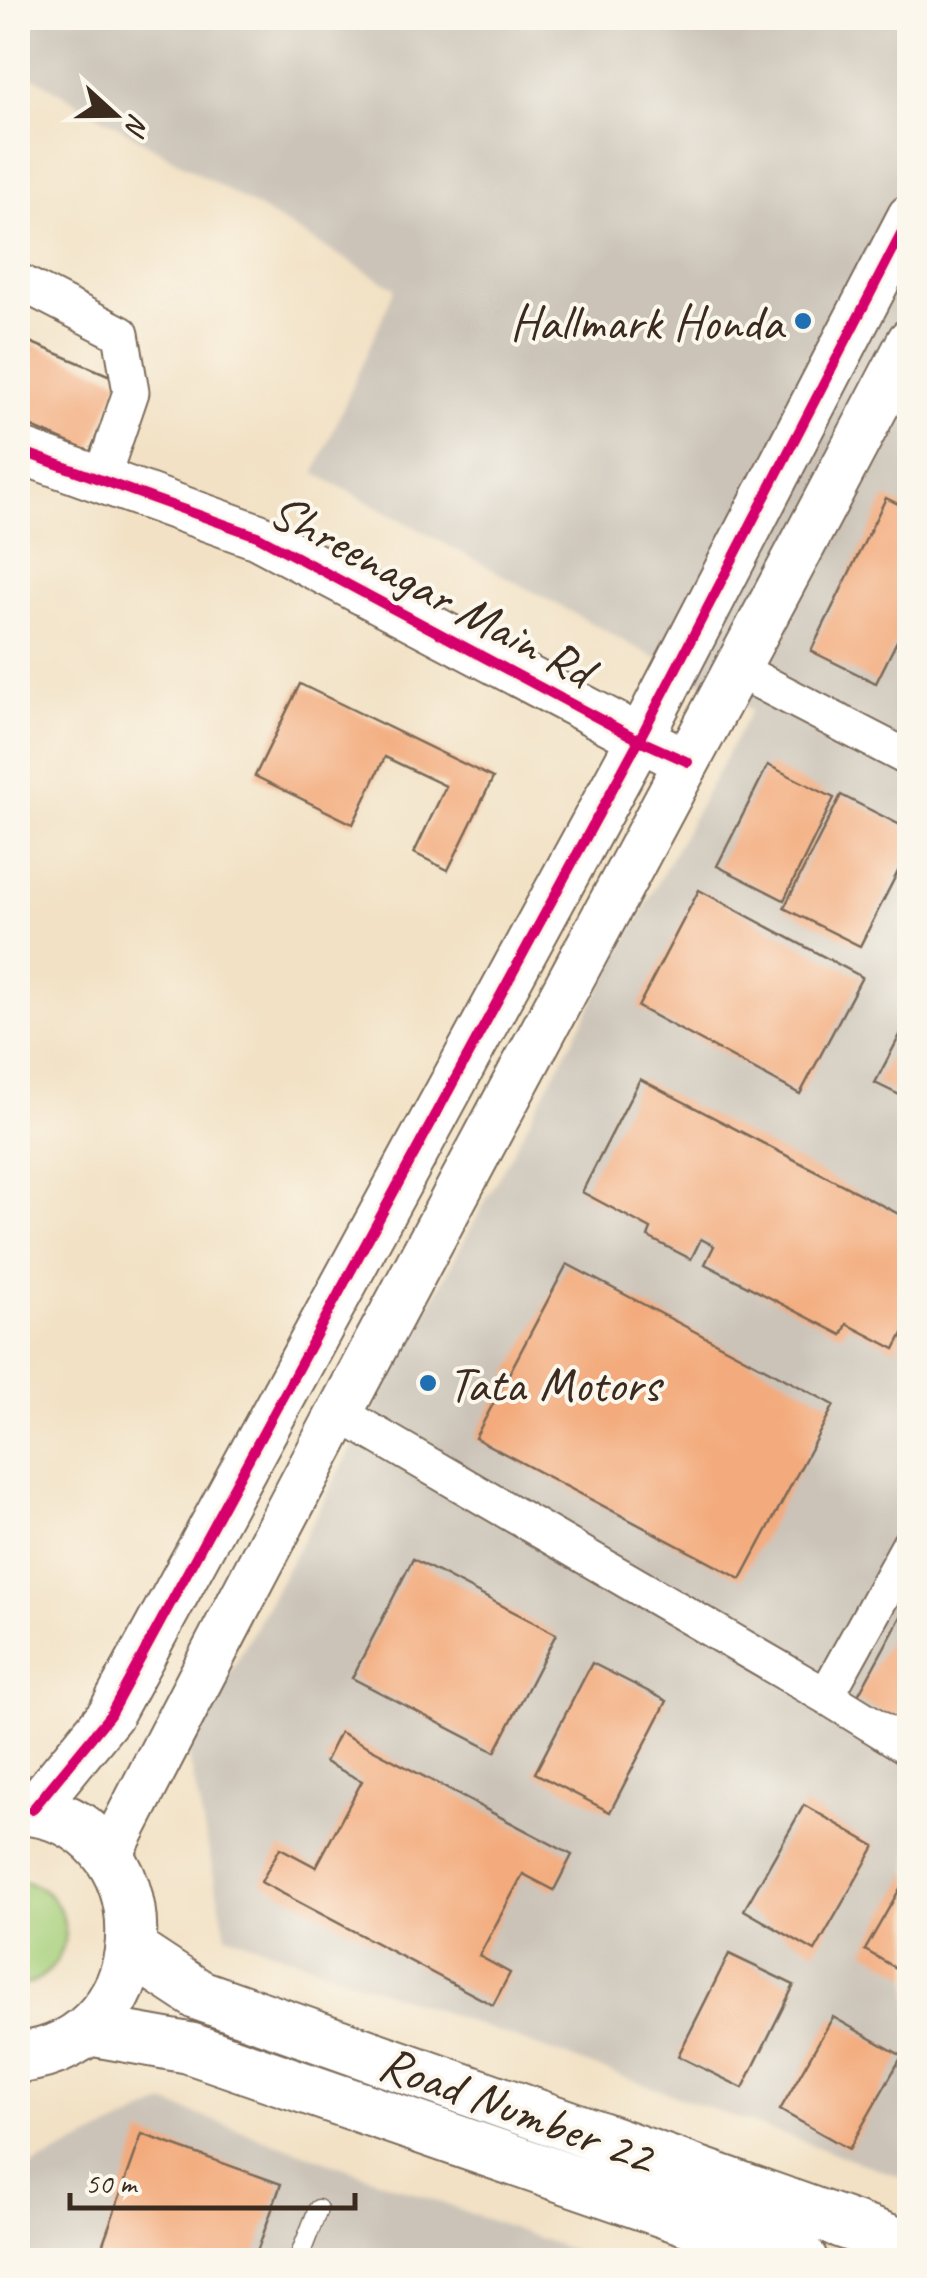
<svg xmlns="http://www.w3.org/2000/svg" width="927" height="2278" font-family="Caveat,sans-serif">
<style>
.industrial{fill:#cbc3b8}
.green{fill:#a7d07b;stroke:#717d4c;stroke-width:2.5}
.building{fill:#f3ab7d}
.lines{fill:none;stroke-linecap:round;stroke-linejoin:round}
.service-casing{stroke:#7b6a58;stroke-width:21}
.minor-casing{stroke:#7b6a58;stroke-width:39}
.tertiary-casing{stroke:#7b6a58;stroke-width:49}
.secondary-casing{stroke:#7b6a58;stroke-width:54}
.service{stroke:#fff;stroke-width:18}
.minor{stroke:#fff;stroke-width:35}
.tertiary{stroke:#fff;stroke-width:45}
.secondary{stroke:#fff;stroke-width:50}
.cycleway-casing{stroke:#fbf7ec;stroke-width:16}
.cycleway{stroke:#d6006c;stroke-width:10}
.poi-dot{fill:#1f6fb2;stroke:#fbf7ec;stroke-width:4}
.labels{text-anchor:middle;stroke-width:8;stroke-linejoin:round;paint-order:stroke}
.poi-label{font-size:50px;fill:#3b2a1e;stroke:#fbf7ec;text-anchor:end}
.street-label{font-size:50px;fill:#3b2a1e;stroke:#fbf7ec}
</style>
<rect width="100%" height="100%" fill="#fbf7ec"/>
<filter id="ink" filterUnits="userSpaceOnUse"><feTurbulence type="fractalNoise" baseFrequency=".01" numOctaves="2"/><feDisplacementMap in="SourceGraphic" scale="20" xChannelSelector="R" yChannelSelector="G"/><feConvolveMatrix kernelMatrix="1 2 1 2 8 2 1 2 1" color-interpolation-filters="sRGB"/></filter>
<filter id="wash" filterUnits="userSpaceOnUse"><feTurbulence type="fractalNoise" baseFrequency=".0048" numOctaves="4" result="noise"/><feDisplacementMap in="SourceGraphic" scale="40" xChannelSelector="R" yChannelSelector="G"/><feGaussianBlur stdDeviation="2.25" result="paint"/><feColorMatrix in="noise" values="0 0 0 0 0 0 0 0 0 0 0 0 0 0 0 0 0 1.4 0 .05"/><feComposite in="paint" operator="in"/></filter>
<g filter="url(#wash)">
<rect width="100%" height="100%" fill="#f2e1c4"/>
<path class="industrial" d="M18 18H909V2180L226 1934 188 1752 751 710 315 473 395 288 18 68Z
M165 2103 599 2260H18V2173Z"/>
<path class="green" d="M18 1880C81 1892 80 1973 18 1987Z"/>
<g id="blocks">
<path class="building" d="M18 337 120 380 90 452 18 421Z
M886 498 910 510V615L876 683 811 651Z
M300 684 493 778 448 870 414 853 446 786 385 757 353 824 255 776Z
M768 765 834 798 784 900 717 866Z
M841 795 910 830V848L860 946 784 908Z
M699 890 862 977 800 1094 638 1007Z
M910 1016V1100L875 1083Z
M640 1079 910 1220V1320L895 1349 847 1324 842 1335 705 1264 714 1246 701 1239 691 1259 648 1237 651 1229 582 1192Z
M567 1264 834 1405 741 1579 475 1438Z
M413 1559 556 1634 495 1752 352 1678Z
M910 1600V1727L856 1699Z
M592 1663 667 1701 610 1812 535 1773Z
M340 1732 572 1855 554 1890 523 1874 479 1956 510 1973 493 2005 261 1882 280 1848 316 1867 362 1781 325 1762Z
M804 1805 875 1846 815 1951 744 1910Z
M910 1871V1976L865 1950Z
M729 1954 794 1985 743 2088 678 2056Z
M833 2017 902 2056 849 2149 780 2110Z
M142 2134 281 2184 254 2260H97Z"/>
</g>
</g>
<g filter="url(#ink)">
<use href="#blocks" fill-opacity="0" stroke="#7b6a58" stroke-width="2.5"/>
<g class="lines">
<g class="service-casing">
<path id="service" d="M298 2260 318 2209"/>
</g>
<g class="minor-casing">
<path id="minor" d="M18 281 121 334 131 392 101 480
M738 670 910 759
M339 1413 826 1696 910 1748
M826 1696 910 1544"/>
</g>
<g class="tertiary-casing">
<path id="tertiary" d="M18 450 257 536 667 752
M32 1810 110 1715 639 740 910 217
M108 1858C368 1348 645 848 910 341"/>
</g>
<g class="secondary-casing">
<path id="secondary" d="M18 1809C168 1816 170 2043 18 2058
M132 1951 199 1995 910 2247
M88 2030 189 2048 802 2260"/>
</g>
<use href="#service" class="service"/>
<use href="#minor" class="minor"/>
<use href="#tertiary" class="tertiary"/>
<use href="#secondary" class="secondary"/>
<g class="cycleway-casing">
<path id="cycleway" d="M18 450 257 536 639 740 688 762
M32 1810 110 1715 639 740 910 217"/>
</g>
<use href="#cycleway" class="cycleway"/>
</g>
</g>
<g class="poi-dot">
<circle cx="803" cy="321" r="10"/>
<circle cx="428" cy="1383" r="10"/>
</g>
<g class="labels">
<g class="poi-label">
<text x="783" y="339">Hallmark Honda</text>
<text x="448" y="1401" text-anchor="start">Tata Motors</text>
</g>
<g class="street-label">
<text transform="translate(432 589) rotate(28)" y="18">Shreenagar Main Rd</text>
<text transform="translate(517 2108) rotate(20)" y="18">Road Number 22</text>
</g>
</g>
<rect width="927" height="2278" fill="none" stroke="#fbf7ec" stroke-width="60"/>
<g transform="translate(115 115) rotate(111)" stroke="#fbf7ec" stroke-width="8" paint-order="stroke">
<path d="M0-8L18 38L0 25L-18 38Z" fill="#3b2a1e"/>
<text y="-15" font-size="28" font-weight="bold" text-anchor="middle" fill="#3b2a1e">N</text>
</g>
<path d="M70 2193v15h285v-15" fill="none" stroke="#3b2a1e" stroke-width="5"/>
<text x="85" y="2193" font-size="30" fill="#3b2a1e" stroke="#fbf7ec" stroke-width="8" paint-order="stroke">50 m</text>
</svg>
